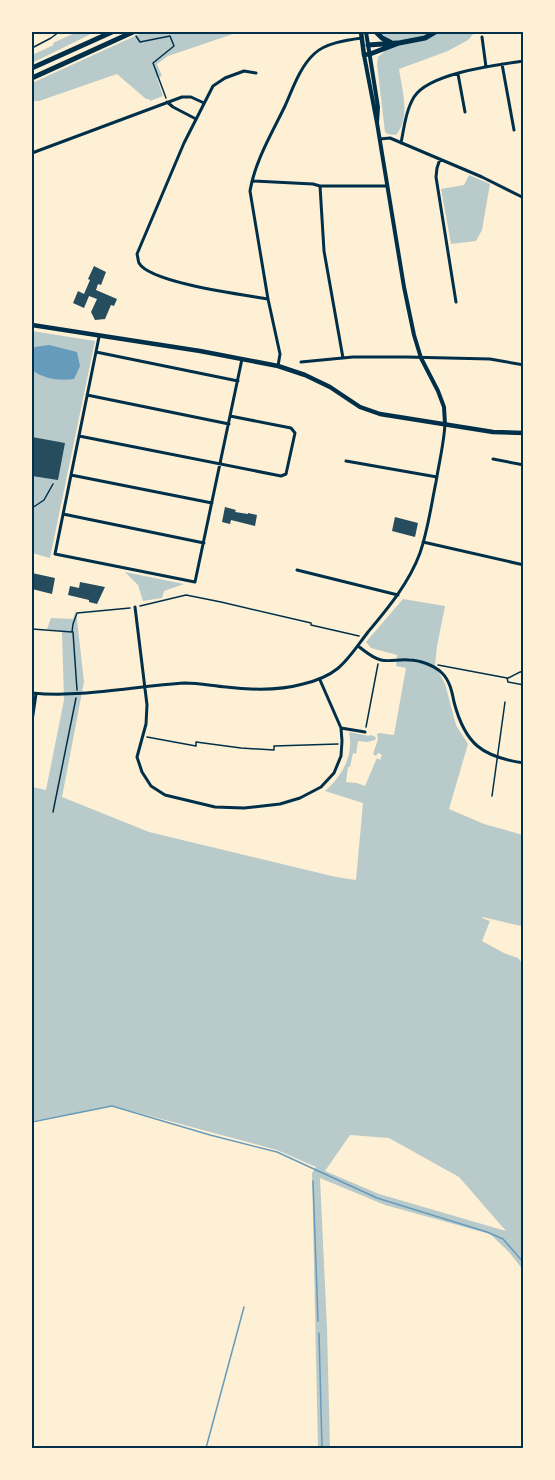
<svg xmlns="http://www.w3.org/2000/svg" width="555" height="1480" font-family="'PT Sans Narrow',sans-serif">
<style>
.green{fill:#b9caca;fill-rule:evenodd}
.water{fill:#669bbc}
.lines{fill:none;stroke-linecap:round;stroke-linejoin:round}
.stream{stroke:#669bbc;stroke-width:1.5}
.building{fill:#264d5e}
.path{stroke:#003049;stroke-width:1.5}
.service{stroke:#003049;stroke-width:1.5}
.minor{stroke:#003049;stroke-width:3}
.tertiary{stroke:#003049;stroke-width:4}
.secondary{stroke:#003049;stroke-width:4.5}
.trunk{stroke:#003049;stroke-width:5}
.neatline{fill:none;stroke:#003049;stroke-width:2}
</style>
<rect width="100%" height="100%" fill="#fdf0d5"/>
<path class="green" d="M77 32H95L32 63V55L54 45 53 43Z
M144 32H239L168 56 157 64 162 76 157 78 163 96 150 101 149 99H146L117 74 39 101H32V83Z
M380 32H475L468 40 448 51 399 69C402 90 411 117 396 135L388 134 385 132 377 64 378 57 384 52Z
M469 175 490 184 482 230 476 241 451 244 441 189 464 185Z
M32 331 95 341 50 558 32 553Z
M125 572 184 584 164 591 162 598 143 601 138 585Z
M403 599 445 606 437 646 435 665 445 684 456 725 468 744 449 809 484 824 523 835V924L521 926 483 917 482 918 490 921 482 941 504 953 518 958 523 964V1270L509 1252 490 1234 385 1205 320 1178 327 1328 330 1448H318L312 1173 316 1167 277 1150 113 1106 32 1121V787L46 790 64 700 62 631 47 629 51 618 73 619 76 610 84 682 62 797 149 832 336 877 356 880 363 803 325 791C342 776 354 756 349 732L369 736V735L374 736 376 738 375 740 367 742 358 741 356 754 353 753 350 767H348L346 782 357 783 365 786 377 758 380 760 382 755 378 753 376 756 373 754 378 739 377 734 379 733 394 735 406 668 396 666 397 655 371 648 366 642ZM350 1135 389 1138 459 1177 506 1231 379 1194 325 1171Z"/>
<path class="water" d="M49 345 77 352 80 366 74 379C59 381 44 379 32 370V353L35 347Z"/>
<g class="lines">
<path class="stream" d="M32 1122 112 1106 210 1135 277 1152 377 1198 487 1232 503 1239 524 1263
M313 1181 318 1321
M319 1333 322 1448
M206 1448 244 1307"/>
</g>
<path class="building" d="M94 266 106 272 101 285 98 284 96 290 117 299 114 306 111 305 105 319 95 320 91 312 97 299 89 296 84 308 73 303 78 291 84 294 90 280 88 279Z
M32 437 65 443 58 480 32 476Z
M225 507 236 510 235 512 248 514V513L257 515 255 526 231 520 230 524 222 522Z
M395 517 418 523 415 537 392 531Z
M32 573 55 578 52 594 32 589Z
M80 582 105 587 97 604 89 602V600L68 595 70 586 79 588Z"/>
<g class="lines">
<path class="path" d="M136 36 140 42 170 36 174 46 153 63 166 98
M32 508 44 500 53 484
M140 606 186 595 221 602 311 623V625L359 636
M32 629 72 632 73 624 77 613 130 608
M73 632 77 690
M438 665 507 678 508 682 524 685
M508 678C514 676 517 672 524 671
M366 727 378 664
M147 737 196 746V742L241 748 274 750V746L338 744
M53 812 76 698"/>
<path class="service" d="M32 48 51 38 59 32
M492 796 505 702"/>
<path class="minor" d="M482 37 486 67
M502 64 514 130
M256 73 244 71 225 78 213 86 184 143 137 254C138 257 138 261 139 263 150 283 245 295 268 299
M458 74 465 112
M167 102 173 107 196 119
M380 139 390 138 482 177 524 198
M401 143C404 128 406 110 414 97 429 73 496 65 524 61
M32 153 182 97H191L204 103
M440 159 437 168 436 177 456 302
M252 181 313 184 320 186H387
M320 186 324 251 343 358
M99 337 55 554 195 582 242 359
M96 352 238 381
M301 362 353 357H406L490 359 524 365
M278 366 280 354 268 299 250 191C255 161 272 133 285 106 293 88 300 67 314 54 325 43 347 40 362 38
M87 395 229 424
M79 436 281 476 286 474 295 433 291 428 230 416
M493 459 524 465
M346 461 437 477
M71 475 212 503
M63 514 204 543
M423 542 524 565
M297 570 398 595
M135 607 147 705 146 724 137 757 142 772 151 786 165 795 215 807 244 808 280 804 300 798 321 787 334 773 341 756 342 741 341 728 320 680
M358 646C365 651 372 658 381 660 390 662 399 659 409 660 419 660 434 665 442 673 450 681 452 692 454 702 465 744 482 757 524 763
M32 693C83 698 134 686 185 683 199 683 213 686 226 687 251 690 278 691 303 684 340 675 346 661 368 632 388 608 409 583 420 553 428 530 431 506 436 482 439 463 444 443 445 424
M32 721 36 694
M341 728 365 732"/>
<path class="tertiary" d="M366 32 378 107 377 123
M364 55 377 123 404 287 414 335 421 358 438 391 444 407 445 424"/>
<path class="secondary" d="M361 32 364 55 370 54
M32 325 200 351 278 366 305 375 330 387 360 407 380 414 493 432 524 433"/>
<path class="trunk" d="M376 32 382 38 390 42
M368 45 397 43
M370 54 399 43 425 38 435 32
M32 68 112 32
M32 78 133 32"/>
</g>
<rect width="555" height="1480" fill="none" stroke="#fdf0d5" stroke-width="66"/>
<rect x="33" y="33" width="489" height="1414" class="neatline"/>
</svg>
